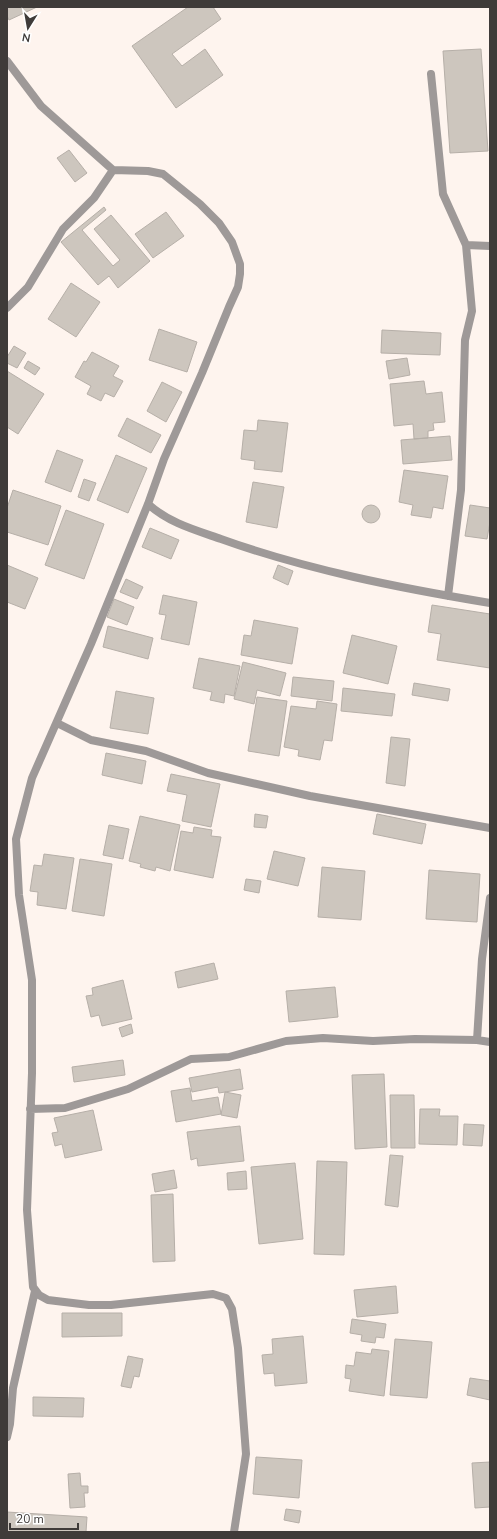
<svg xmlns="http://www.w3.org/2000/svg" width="497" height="1539" font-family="'Nunito Sans',sans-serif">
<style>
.building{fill:#cdc6be;stroke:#b6afa8}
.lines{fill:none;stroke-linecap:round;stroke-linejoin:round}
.minor{stroke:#9e9998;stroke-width:8}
</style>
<rect width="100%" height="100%" fill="#fef4ee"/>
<path class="building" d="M7 7H37L9 20 7 16Z
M188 7H213L221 19 172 54 182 66 205 49 223 75 176 108 132 46Z
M481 49 488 151 450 153 443 51Z
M69 150 87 173 75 182 57 158Z
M104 207 106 210 82 230 113 266 120 260 94 229 111 215 150 261 118 288 109 276 98 285 61 242Z
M166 212 184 236 153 258 135 234Z
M71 283 100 302 76 337 48 319Z
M159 329 197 342 187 372 149 360Z
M382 330 441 333 440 355 381 353Z
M14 346 26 353 17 368 7 363V357Z
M92 352 119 366 113 376 123 381 114 397 105 393 101 401 87 394 91 386 75 377 84 361 86 362Z
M407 358 410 375 389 379 386 361Z
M28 361 40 368 35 375 24 368Z
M7 371 44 394 18 434 7 427Z
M424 381 426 394 442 392 445 422 433 423 434 430 428 431V438L414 439 413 424 394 426 390 384Z
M162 382 182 392 166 422 147 411Z
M127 418 161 435 151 453 118 436Z
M258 420 288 423 282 472 254 469 255 461 241 459 244 430 257 431Z
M450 436 452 460 403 464 401 440Z
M57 450 83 460 71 492 45 482Z
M116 455 147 468 128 513 97 500Z
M404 470 448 476 443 509 433 507 431 518 411 515 413 505 399 502Z
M84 479 96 483 89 501 78 497Z
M253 482 284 487 277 528 246 522Z
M13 490 61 506 48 545 7 532V508Z
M470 505 490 508V522L487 539 465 536Z
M362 514a9 9 0 1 1 18 0a9 9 0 1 1-18 0Z
M66 510 104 524 84 579 45 565Z
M150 528 179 540 171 559 142 547Z
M7 565 38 578 25 609 7 602Z
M278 565 293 571 288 585 273 578Z
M126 579 143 587 137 599 120 592Z
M163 595 197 602 189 645 161 639 166 615 159 614Z
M114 599 134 607 127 625 107 617Z
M432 605 490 614V668L437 660 441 634 428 632Z
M254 620 298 628 292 664 241 655 244 635 251 636Z
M108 626 153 638 148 659 103 647Z
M352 635 397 646 388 684 343 673Z
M199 658 240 666 234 696 225 694 224 703 210 700 212 692 193 688Z
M243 662 286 673 280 696 257 690 254 704 234 699Z
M293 677 334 681 332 701 291 696Z
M414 683 450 689 448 701 412 695Z
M343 688 395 694 392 716 341 711Z
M116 691 154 698 148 734 110 728Z
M257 697 287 701 279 756 248 751Z
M317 701 337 704 332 741 324 740 320 760 298 756 299 750 284 747 291 706 316 709Z
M391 737 410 739 405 786 386 783Z
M106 753 146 761 142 784 102 775Z
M171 774 220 784 211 827 182 821 187 795 167 791Z
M255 814 268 816 266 828 254 827Z
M377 814 426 824 422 844 373 834Z
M140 816 180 825 170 871 156 867 155 871 140 867 141 864 129 861Z
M109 825 129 829 123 859 103 855Z
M194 827 212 830 211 836 221 837 213 878 174 870 181 831 193 833Z
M274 851 305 858 298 886 267 879Z
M44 854 74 858 66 909 37 905 38 892 30 891 34 865 42 866Z
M80 859 112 864 104 916 72 911Z
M322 867 365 871 361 920 318 917Z
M429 870 480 874 477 922 426 919Z
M246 879 261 881 259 893 244 890Z
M214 963 218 979 178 988 175 972Z
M123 980 132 1019 102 1026 99 1015 91 1017 86 996 93 995 92 988Z
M335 987 338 1017 289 1022 286 991Z
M131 1024 133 1033 122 1037 119 1028Z
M123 1060 125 1075 74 1082 72 1067Z
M240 1069 243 1089 219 1093 218 1087 192 1092 189 1078Z
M384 1074 387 1147 355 1149 352 1075Z
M190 1088 192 1101 218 1097 221 1114 176 1122 171 1091Z
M225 1092 241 1095 237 1118 221 1115Z
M390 1095H414L415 1148H391Z
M420 1109H440L439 1116H458L457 1145 419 1144Z
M93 1110 102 1150 65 1158 62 1144 55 1146 52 1133 58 1132 54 1118Z
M464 1124 484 1125 482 1146 463 1145Z
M240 1126 244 1161 198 1166 197 1158 191 1160 187 1132Z
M390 1155 403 1156 398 1207 385 1205Z
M317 1161 347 1162 344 1255 314 1254Z
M295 1163 303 1239 259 1244 251 1167Z
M174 1170 177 1188 155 1192 152 1174Z
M246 1171 247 1189 228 1190 227 1173Z
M173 1194 175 1261 153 1262 151 1195Z
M396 1286 398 1313 357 1317 354 1290Z
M62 1313H122V1336L62 1337Z
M352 1319 386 1324 384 1338 376 1337 375 1343 361 1341 362 1335 350 1333Z
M303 1336 307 1383 275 1386 274 1373 264 1374 262 1355 273 1354 272 1339Z
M395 1339 432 1342 427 1398 390 1395Z
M372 1349 389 1351 384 1396 349 1391 351 1379 345 1378 346 1365 354 1366 356 1352 371 1354Z
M128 1356 143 1359 139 1377 134 1376 131 1388 121 1386Z
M470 1378 490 1381V1400L467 1395Z
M33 1397 84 1398 83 1417 33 1416Z
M256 1457 302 1460 299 1498 253 1494Z
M490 1462V1507L475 1508 472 1463Z
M80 1473 81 1486H88V1493H84L85 1507 70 1508 68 1474Z
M286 1509 301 1511 299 1523 284 1520Z
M7 1512 87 1517 86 1532H7Z"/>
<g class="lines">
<path class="minor" d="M7 61 41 106 113 170 148 171 163 174 200 204 219 223 232 242 240 264V274L238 287 229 307 202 373 164 459 148 504 91 644 32 778 16 839 19 895 32 980V1073L27 1210 33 1287 39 1295 48 1300 89 1305H111L213 1294 226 1298 232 1309 238 1348 246 1454 234 1532
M431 74 443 194 466 245 472 311 465 340 461 490 448 596
M466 245 490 246
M7 308 28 287 63 229 94 198 113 170
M148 504C169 523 195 530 221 539 307 570 400 588 490 603
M57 723 91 740 146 751 208 773 310 796 490 828
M490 898 482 959 477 1040 490 1042
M30 1109 65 1108 128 1089 191 1059 229 1057 286 1041 323 1038 373 1041 415 1039 477 1040
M7 1437 10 1424 13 1388 35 1291"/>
</g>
<rect width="497" height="1539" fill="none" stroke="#3f3b39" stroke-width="16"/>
<g transform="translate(28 28) rotate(191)" stroke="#ffffff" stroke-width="3" paint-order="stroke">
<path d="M0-3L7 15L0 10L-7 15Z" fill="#3f3b39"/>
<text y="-6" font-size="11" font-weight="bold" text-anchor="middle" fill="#3f3b39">N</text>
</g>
<path d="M10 1523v6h68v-6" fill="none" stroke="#3f3b39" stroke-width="2"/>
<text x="16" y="1523" font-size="12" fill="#3f3b39" stroke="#ffffff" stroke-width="3" paint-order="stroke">20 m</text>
</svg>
